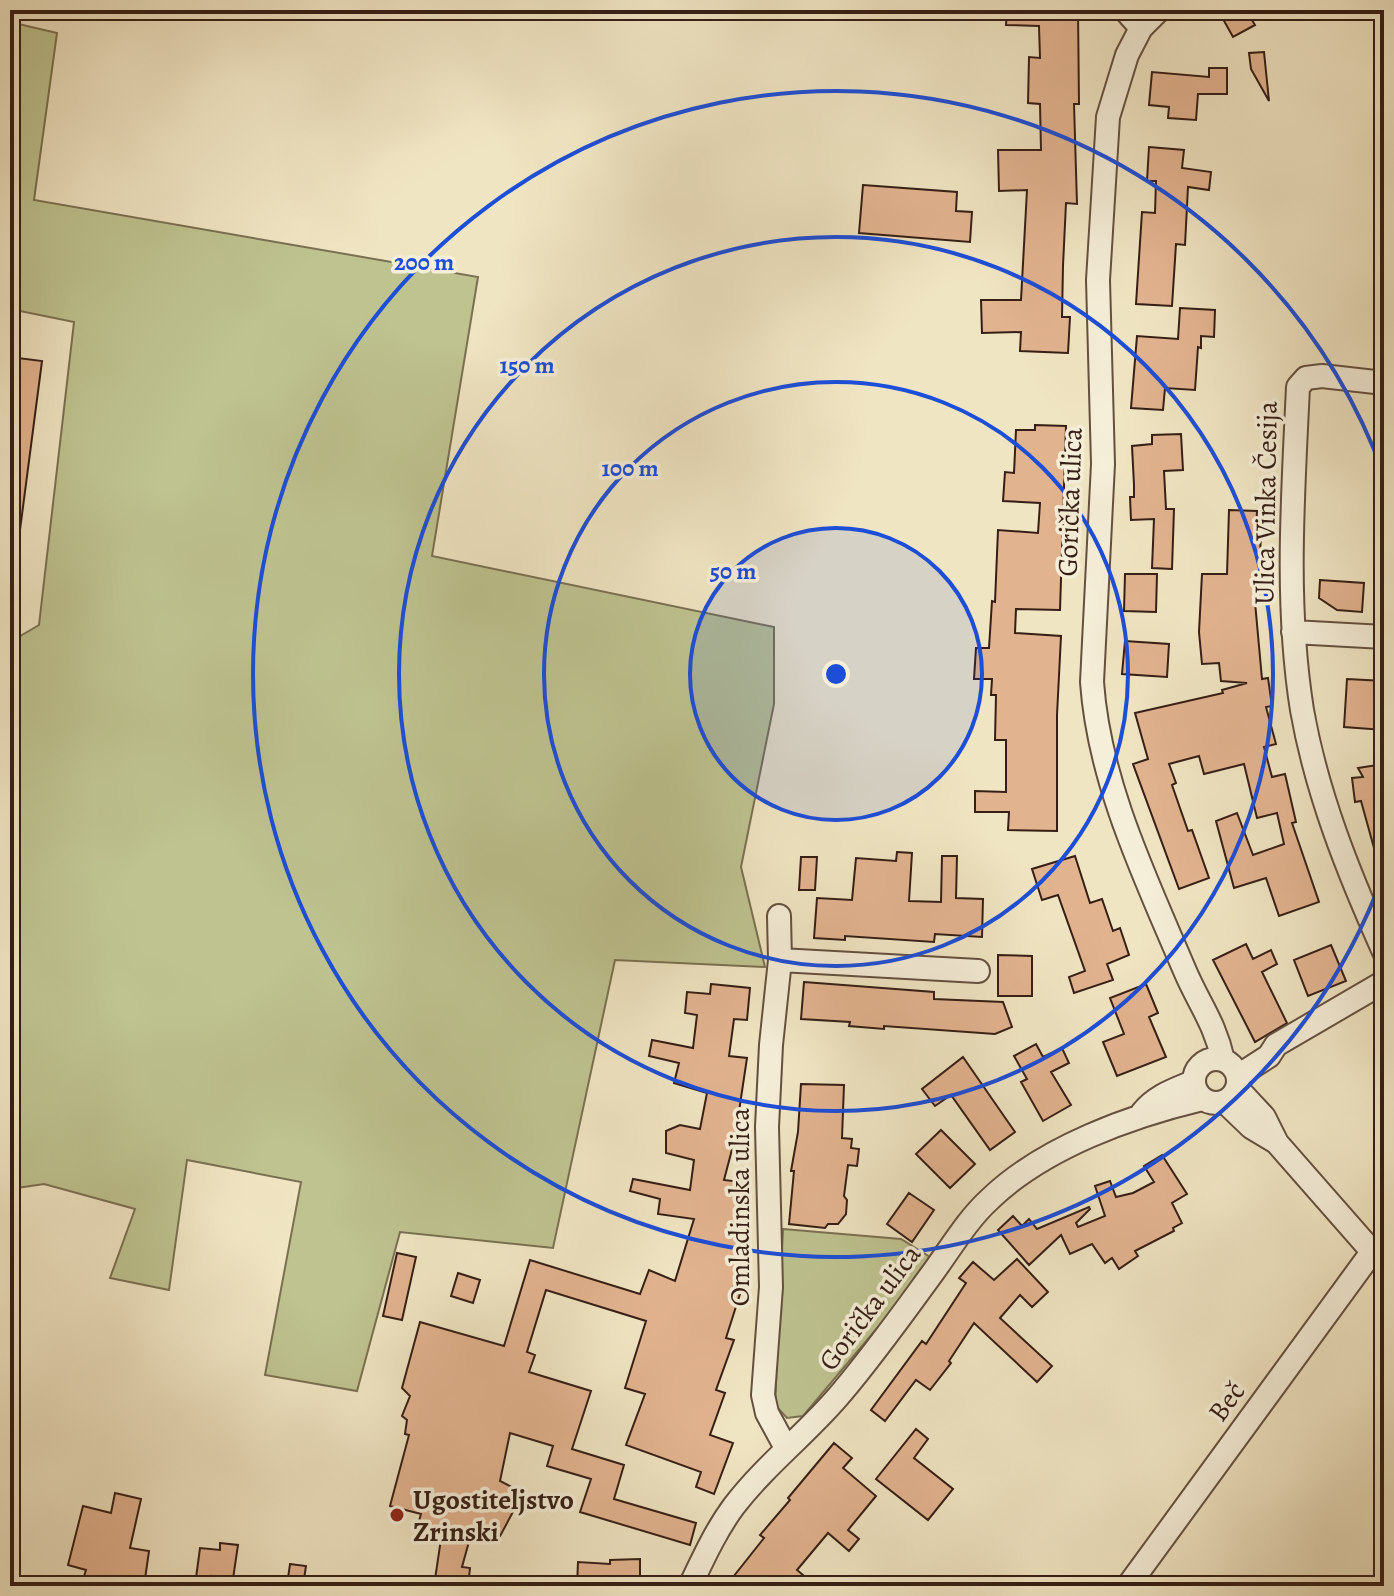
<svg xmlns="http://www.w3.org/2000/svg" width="1394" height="1596" font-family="Alegreya,serif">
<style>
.green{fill:#bec390;stroke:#7a7052;stroke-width:2}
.building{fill:#e2b38f;stroke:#351e15;stroke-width:2}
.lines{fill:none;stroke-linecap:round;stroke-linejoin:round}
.street-casing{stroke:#645040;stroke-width:26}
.street{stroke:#f5eed8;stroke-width:22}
.ring{fill:none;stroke:#1d4ed8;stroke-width:4}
.poi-dot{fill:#8f2418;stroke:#f5eed8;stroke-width:3}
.labels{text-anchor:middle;stroke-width:7;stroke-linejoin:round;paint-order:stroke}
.street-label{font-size:28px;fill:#351e15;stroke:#f5eed8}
.poi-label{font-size:28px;font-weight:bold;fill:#351e15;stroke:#f5eed8;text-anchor:start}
.centre{fill:#1d4ed8;stroke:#f5eed8;stroke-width:4}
.ring-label{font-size:24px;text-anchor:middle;font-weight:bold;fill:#1d4ed8;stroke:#f5eed8;stroke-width:7;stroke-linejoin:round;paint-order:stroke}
</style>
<rect width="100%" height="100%" fill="#f0e5c3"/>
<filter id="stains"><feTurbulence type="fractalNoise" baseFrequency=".0025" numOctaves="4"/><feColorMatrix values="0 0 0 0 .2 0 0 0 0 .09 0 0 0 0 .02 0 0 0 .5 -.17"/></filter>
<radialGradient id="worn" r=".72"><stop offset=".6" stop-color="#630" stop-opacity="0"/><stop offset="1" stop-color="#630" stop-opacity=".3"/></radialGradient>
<path class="green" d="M10 22 57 33 34 200 478 277 432 556 774 627V704L741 867 765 967 615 960 553 1248 400 1232 357 1391 265 1375 301 1182 187 1160 169 1290 110 1278 135 1209 44 1184 10 1189V642L39 625 74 322 10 309Z
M783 1229 901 1239 930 1257 884 1320 803 1416 787 1418 775 1405Z"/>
<path class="building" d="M1007 10H1078L1079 104H1074L1077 204 1066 203 1063 266 1062 317H1070L1068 353 1020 351 1021 332 982 333 981 300H1021L1027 190 999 191 998 150H1041L1040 104 1028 103 1029 57 1040 58 1039 26 1006 25Z
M1218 10H1246L1255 25 1233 37Z
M1264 52 1269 101 1251 69 1249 53Z
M1209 68H1227V94H1198L1196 120 1168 118 1169 107 1149 105 1152 72 1209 77Z
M1149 147 1184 150 1182 168 1211 172 1209 190 1188 187 1185 245 1176 244 1172 306 1136 304 1142 212 1155 213 1156 181H1147Z
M863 185 957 192 956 211 972 212 970 242 859 233Z
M1180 308 1215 310 1214 337 1201 336V348L1198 347 1195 390 1165 388 1163 410 1131 408 1137 336 1178 339Z
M10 357 42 361 20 530 10 529Z
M1035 425 1066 426 1060 610 1016 609 1015 633 1061 636 1057 715V831L1008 830 1009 812H975V791L1006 792V740H995L996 695H991L992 679H974L976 648H989L992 601 995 602 998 530 1038 533 1040 503 1003 501 1005 472 1014 473 1016 430H1035Z
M1181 434 1183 470 1164 471 1166 509H1174L1172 569 1152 568 1154 519 1131 520 1130 497H1134V485L1132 446 1152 444V435Z
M1229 510 1257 511 1256 532 1261 533 1258 602H1255L1262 679 1268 678 1272 706 1266 707 1276 744 1264 747 1272 777 1285 774 1296 822 1292 823 1319 902 1279 916 1266 878 1234 888 1216 821 1237 813 1253 855 1284 844 1277 813 1257 818 1244 764 1204 774 1199 756 1169 764 1176 783 1172 785 1188 831 1192 830 1209 878 1179 889 1133 764 1148 759 1135 713 1223 693 1222 690 1247 683 1221 681 1219 663 1202 664 1199 632 1202 574H1227Z
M1125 574H1157L1156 612 1124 611Z
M1320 580 1364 583 1362 612 1337 610 1319 598Z
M1125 641 1169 644 1167 677 1122 674Z
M1347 679 1384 681V730L1344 727Z
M1384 764V865L1379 866 1361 801 1355 802 1352 778 1363 777 1358 768Z
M897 852 912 853 909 901 941 902 942 856H957L956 898 983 899 982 937 935 934 934 942 845 936V940L814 938 817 898 852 900 856 858 896 861Z
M1075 856 1090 903 1102 899 1113 931 1120 928 1129 955 1107 964 1113 980 1074 993 1069 977 1085 971 1058 895 1042 900 1032 869Z
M801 857H817L815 890H799Z
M1246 944 1253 959 1271 950 1277 964 1262 972 1287 1023 1255 1042 1213 960Z
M1331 945 1346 981 1308 996 1294 960Z
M998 955 1032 956V996H998Z
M804 982 934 992V999L1003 1002 1012 1027 995 1034 884 1026V1029L849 1026 850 1022 801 1019Z
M711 984 750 988 747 1020 734 1019 729 1056 747 1058 735 1138 724 1180 741 1182 732 1237 747 1241 732 1292 740 1294 726 1338 734 1340 716 1390 725 1393 710 1435 733 1443 714 1494 696 1487 701 1472 626 1445 645 1394 625 1388 646 1321 546 1290 527 1352 535 1355 529 1372 591 1391 572 1449 624 1465 614 1499 696 1523 690 1545 580 1512 591 1479 547 1466 553 1446 510 1433 500 1481 523 1493 498 1540 473 1527 462 1567 470 1568 468 1586H434L441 1539 416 1532 421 1514 390 1506 409 1435 405 1434 407 1420 402 1416 410 1396 402 1388 420 1322 504 1346 530 1260 640 1294 649 1270 675 1281 694 1219 658 1214 660 1199 630 1191 633 1179 690 1190 694 1160 666 1153V1131L680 1125 700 1129 707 1093 674 1083 679 1063 649 1056 652 1040 693 1048 697 1015 685 1013 687 992 710 994Z
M1146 984 1158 1013 1149 1017 1166 1057 1117 1076 1103 1042 1124 1034 1110 998Z
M1036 1044 1043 1057 1062 1048 1069 1063 1051 1072 1071 1105 1043 1121 1021 1082 1027 1079 1014 1056Z
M963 1057 1015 1132 990 1150 951 1095 935 1106 922 1089Z
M801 1084 844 1085 842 1138 852 1139 851 1148 859 1149 857 1166 848 1165 844 1196 847 1200 846 1214 838 1224H828L825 1228 789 1224 794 1171H791L798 1132Z
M941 1130 975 1164 950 1188 916 1154Z
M1162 1155 1187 1194 1172 1203 1182 1223 1173 1228 1174 1231 1135 1251 1138 1256 1119 1269 1112 1258 1105 1263 1092 1244 1070 1254 1061 1235 1029 1265 998 1230 1013 1216 1022 1226 1029 1219 1037 1229 1089 1207 1090 1209 1076 1223 1078 1227 1105 1216 1095 1186 1110 1181 1116 1197 1133 1193 1154 1182 1144 1166Z
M909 1193 934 1210 912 1242 887 1224Z
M397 1253 416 1257 402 1320 383 1316Z
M1017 1259 1048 1292 1032 1307 1020 1295 1000 1318 1052 1366 1037 1382 974 1323 949 1361 951 1363 930 1390 916 1380 885 1421 871 1410 922 1341 926 1344 966 1283 959 1278 973 1262 994 1280Z
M458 1273 480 1280 473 1303 451 1296Z
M916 1429 928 1439 914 1458 953 1489 928 1520 876 1479Z
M834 1443 852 1458 843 1468 876 1496 848 1530 859 1539 849 1551 828 1533 797 1570 816 1586H726L764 1538 760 1535 790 1500 788 1498Z
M115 1493 141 1499 130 1548 149 1551 144 1586 119 1583 118 1586H81L86 1570 68 1565 83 1506 111 1513Z
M220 1543 238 1545 233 1579 211 1576V1580L196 1578 200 1548 220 1550Z
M640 1559V1586H577L578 1562 610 1564V1560Z
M290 1564 306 1566 303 1586 287 1585Z"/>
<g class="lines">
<g class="street-casing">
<path id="street" d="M1125 10 1141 28
M1159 10 1141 28 1127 55 1108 117 1098 280 1103 464 1092 682C1099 783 1146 879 1185 971 1199 1004 1215 1023 1223 1060
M1384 383 1322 376 1306 378 1298 387C1293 494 1285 604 1302 710 1317 795 1349 874 1384 952
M1293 632 1384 637
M779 916 780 960 771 1045 767 1127 771 1287 763 1395 767 1413 786 1448
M780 960 978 971
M1194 1081a22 22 0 1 1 44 0a22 22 0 1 1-44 0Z
M1238 1076 1269 1056 1276 1045 1384 982
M1237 1088 1264 1117 1277 1143 1384 1265
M1225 1102 1251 1127 1276 1142
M1142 1113C1155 1096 1174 1090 1193 1082
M690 1586C703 1559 716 1530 734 1506 766 1464 809 1432 842 1392 875 1353 904 1312 934 1271 952 1246 968 1219 990 1199 1044 1147 1131 1116 1202 1099
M1128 1586 1372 1252"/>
</g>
<use href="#street" class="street"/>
</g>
<circle cx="836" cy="674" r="146" fill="#1d4ed8" fill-opacity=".12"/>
<g class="ring">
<circle cx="836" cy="674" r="146"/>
<circle cx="836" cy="674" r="292"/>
<circle cx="836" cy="674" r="437"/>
<path d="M1384 873A583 583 0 1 1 1384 475"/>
</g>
<circle class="poi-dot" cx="397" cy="1515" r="8"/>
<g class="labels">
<g class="street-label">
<text transform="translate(1069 502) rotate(-88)" y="10">Gorička ulica</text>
<text transform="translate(1265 503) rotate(-89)" y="10">Ulica Vinka Česija</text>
<text transform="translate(739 1207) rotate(-90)" y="10">Omladinska ulica</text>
<text transform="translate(869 1307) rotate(-53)" y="10">Gorička ulica</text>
<text transform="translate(1226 1401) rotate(-54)" y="10">Beč</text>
</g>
<g class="poi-label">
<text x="413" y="1509">Ugostiteljstvo<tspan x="413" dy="32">Zrinski</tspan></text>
</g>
</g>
<circle cx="836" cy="674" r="12" class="centre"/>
<g class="ring-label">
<text x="424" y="270">200 m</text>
<text x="527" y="373">150 m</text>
<text x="630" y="476">100 m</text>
<text x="733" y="579">50 m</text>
</g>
<rect width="1394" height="1596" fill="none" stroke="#f0e5c3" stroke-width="40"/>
<rect x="12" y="12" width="1370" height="1572" fill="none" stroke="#351e15" stroke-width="4"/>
<rect x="20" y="20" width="1354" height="1556" fill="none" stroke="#351e15" stroke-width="2"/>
<rect width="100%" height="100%" filter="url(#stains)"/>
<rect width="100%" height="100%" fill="url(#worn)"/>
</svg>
